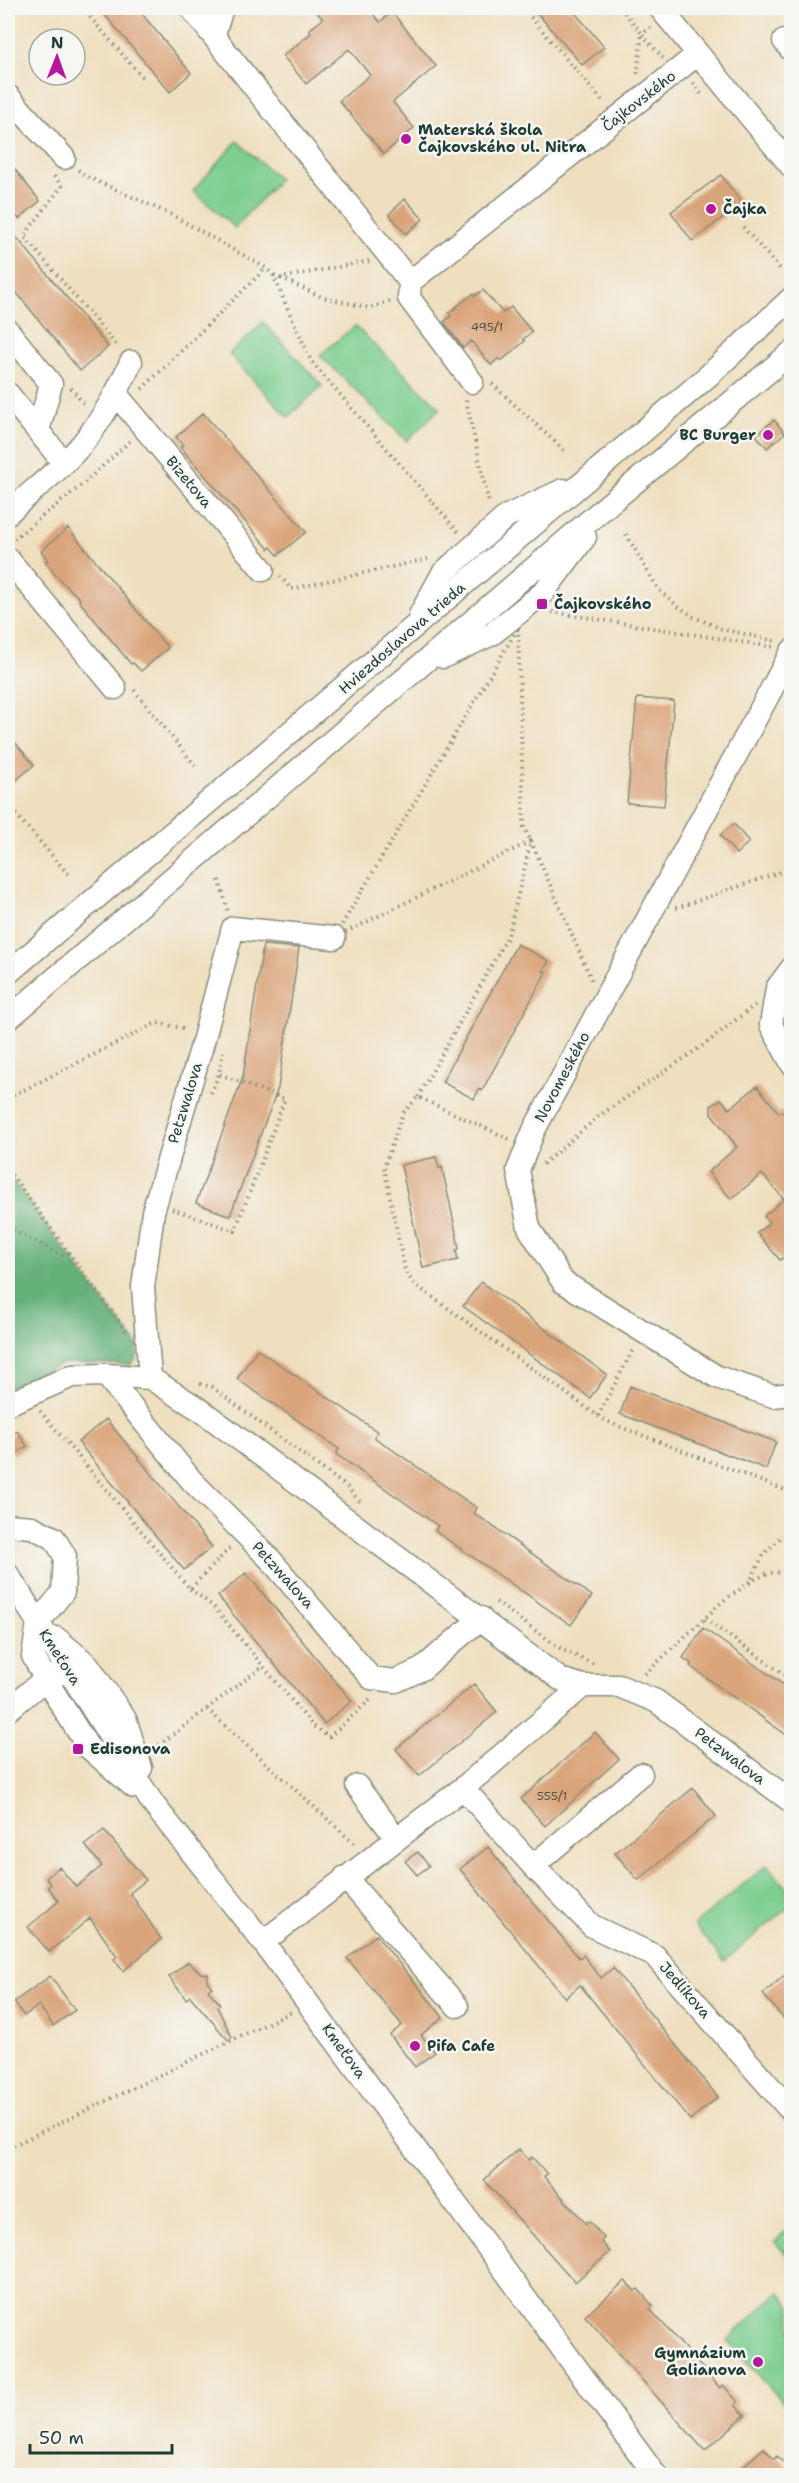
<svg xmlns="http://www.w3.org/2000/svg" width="799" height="2483" font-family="'Shantell Sans',sans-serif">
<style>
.green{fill:#7dce8f;stroke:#4e8662;stroke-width:1.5}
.forest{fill:#66b17a;stroke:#427757;stroke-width:1.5}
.building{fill:#daa47a}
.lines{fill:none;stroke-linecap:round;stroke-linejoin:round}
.minor-casing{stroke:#878e7a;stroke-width:25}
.path{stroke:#878e7a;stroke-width:4;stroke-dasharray:1.5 4.5;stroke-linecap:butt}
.minor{stroke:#fff;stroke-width:22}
.poi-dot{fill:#b5179e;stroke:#f6f6f2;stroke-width:2}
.labels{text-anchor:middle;stroke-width:5;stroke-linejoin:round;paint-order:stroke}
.number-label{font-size:12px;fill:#4e5746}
.street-label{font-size:15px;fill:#1f3d34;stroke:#f6f6f2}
.poi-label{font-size:15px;font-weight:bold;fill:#1f3d34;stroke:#f6f6f2;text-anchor:start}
</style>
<rect width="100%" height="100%" fill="#f6f6f2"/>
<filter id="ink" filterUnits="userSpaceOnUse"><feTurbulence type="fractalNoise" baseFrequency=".0167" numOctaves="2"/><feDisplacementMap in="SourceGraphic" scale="12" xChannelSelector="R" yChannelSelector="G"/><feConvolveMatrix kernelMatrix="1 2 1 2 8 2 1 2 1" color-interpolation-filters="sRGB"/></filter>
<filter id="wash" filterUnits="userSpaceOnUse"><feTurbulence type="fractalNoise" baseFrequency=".008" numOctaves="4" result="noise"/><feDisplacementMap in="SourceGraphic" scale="24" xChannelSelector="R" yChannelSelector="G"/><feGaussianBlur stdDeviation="1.35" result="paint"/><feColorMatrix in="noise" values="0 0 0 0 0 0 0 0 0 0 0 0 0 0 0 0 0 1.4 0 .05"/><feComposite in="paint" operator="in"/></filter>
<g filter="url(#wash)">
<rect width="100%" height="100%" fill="#efdfbf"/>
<path class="green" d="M237 141 279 179 235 228 193 191Z
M263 322 322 386 288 417 229 354Z
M355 326 440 408 407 441 320 355Z
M767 1865 791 1894V1905L724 1961 694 1925Z
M791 2226V2260L775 2242Z
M779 2292 791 2306V2411L727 2340Z"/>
<path class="forest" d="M8 1175 138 1346 137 1358 131 1365 64 1363 8 1388Z"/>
<g id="blocks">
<path class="building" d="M99 8H137L191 73 170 92Z
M313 8H367L380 22 392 12 436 66 393 102 414 128 384 154 339 101 370 75 349 49 306 84 283 56 311 33 309 30 323 19Z
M533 8H571L604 47 582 65Z
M8 161 40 201 19 219 8 206Z
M721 175 742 203 692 241 671 212Z
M405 199 423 219 406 234 389 214Z
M8 227 108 347 80 371 8 282Z
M483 290 503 313 511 307 532 332 523 339 525 341 501 361 499 358 491 365 471 341 463 348 444 322 451 316 449 313 473 294 475 296Z
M203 413 306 532 278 555 271 547 269 549 180 447 183 445 176 437Z
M774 420 785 433 767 448 756 435Z
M68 528 168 648 141 671 133 663 131 664 79 601 80 599 58 578 45 561 48 559 41 551Z
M637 698 674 701 664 806 627 803Z
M8 734 34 765 8 787Z
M734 824 749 842 736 854 720 835Z
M517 944 549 961 543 971 546 972 482 1091 479 1089 474 1099 442 1082Z
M263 945 299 948 278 1088 230 1216 196 1203 243 1077Z
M757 1086 779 1113 782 1111 792 1122V1251L780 1260 757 1233 769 1223 764 1216 784 1199 762 1174 731 1199 708 1172 737 1147 711 1113V1106L721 1099 729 1109Z
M436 1157 439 1168 442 1167 457 1237 459 1249 456 1250 458 1260 423 1268 401 1165Z
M481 1282 607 1375 590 1398 463 1306Z
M257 1349 378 1432 374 1437 477 1508 474 1513 592 1596 571 1625 435 1531 438 1526 336 1454 339 1449 237 1379Z
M630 1386 776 1442 766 1469 620 1414Z
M106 1419 212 1547 184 1570 78 1442Z
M17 1431 27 1446 14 1455 8 1445V1438Z
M246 1573 352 1701 324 1724 218 1596Z
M703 1628 792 1691V1739L690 1666 692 1664 683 1658Z
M474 1684 497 1712 419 1776 396 1749Z
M595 1732 619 1759 545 1826 521 1799Z
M693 1788 716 1816 638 1880 615 1853Z
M104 1830 146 1880 130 1893 161 1939 123 1971 114 1959 117 1956 90 1918 49 1952 28 1927 59 1901 48 1887 51 1884 46 1878 59 1867 76 1887 102 1866 85 1845Z
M488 1847 579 1958 583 1955 601 1978 613 1968 718 2097 690 2120 580 1985 565 1998 460 1869Z
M418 1852 429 1866 417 1875 405 1861Z
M376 1935 443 2017 421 2035 435 2052 415 2067 390 2035 402 2025 347 1958Z
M188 1962 201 1973 208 1974 207 1981 212 1987 208 1990 220 2004 217 2007 232 2037 228 2040 190 1996 186 1999 169 1977Z
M792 1969V2029L763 1994Z
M50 1976 75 2010 53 2026 39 2005 24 2016 14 2002Z
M519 2149 529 2160 532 2157 547 2174 544 2177 586 2224 589 2221 604 2238 601 2241 610 2252 575 2282 484 2180Z
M625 2281 635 2291 638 2289 653 2306 650 2309 720 2388 723 2385 738 2402 735 2405 745 2415 705 2451 585 2316Z
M764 2448 774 2459 777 2456 792 2472V2475H733Z"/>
</g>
</g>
<g filter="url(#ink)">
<use href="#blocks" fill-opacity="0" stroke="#878e7a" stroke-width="1.5"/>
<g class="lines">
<g class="minor-casing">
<path id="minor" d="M191 8 410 282 698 54
M660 8 792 167
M214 34 222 8
M784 41 792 51
M8 96 64 158
M410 282 409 298 472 382
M8 331 51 384 38 431
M8 394 64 463
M116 394 263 570
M8 513C34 489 64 467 86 439 105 415 119 389 131 362
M8 559 115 688
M420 615 443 573 507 516 563 490
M792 651 534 1130 518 1170 529 1228 563 1282 717 1377 773 1396 792 1394
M443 657 492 634 543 593 585 537
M792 968 777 988 771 1025 792 1064
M8 973 708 376 792 298
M8 1019 610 503 792 352
M106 1375 192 1481 270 1559 371 1678 396 1681 422 1669 481 1618
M150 1378 143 1287 153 1212 203 1042 233 928 334 938
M8 1404 72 1376 106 1375 150 1378 202 1411 560 1679 583 1686H619L656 1701 792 1802
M8 1525 32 1527 54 1538 65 1556 63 1592 38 1623
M8 1575 153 1804 263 1942 656 2476
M38 1623 33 1656 46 1680 88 1747 134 1787
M56 1638 88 1665 125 1719 141 1768
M8 1710 38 1685 60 1673
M357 1786 396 1838
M463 1788 533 1866 592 1926 655 1956 792 2112
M533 1866 641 1774
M345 1877 457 2006
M263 1942 463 1788 583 1686"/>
</g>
<path class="path" d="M82 8 143 78
M523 8 604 103
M621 8 642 34 637 77
M783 8 792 19
M651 27 642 34 663 58
M693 83 702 95
M78 170 88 177 172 215 266 268 273 275 311 361 460 534
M54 176 62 186 24 236 118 347
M743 227 782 271
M274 275 280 278 369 261
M281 278 322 297 370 308 390 301
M492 384 566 452
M71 388 85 405
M142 389 266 268
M466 400 489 504
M626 534 658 589 676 605 694 617 722 629 775 641
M14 539 83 484 130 441
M280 576 291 589 428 559
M552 612 773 647
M518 628 524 827 531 841 334 938Z
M134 690 197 768
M8 805 69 875
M219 880 228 911
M676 908 792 868
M211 1093 219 1074 223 1052
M418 1097 508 936 531 841 592 981
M8 1098 156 1023 187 1029
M509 1139 418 1097 403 1113 384 1167 405 1271 414 1284 598 1416 613 1424 792 1493
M543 1164 599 1116 705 1044 755 1005
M8 1170 126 1331
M172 1209 235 1231 285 1099 219 1074
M8 1228 62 1255 69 1253
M200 1384 212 1387 347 1487 360 1502
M40 1411 190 1589 231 1547
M598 1416 634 1348
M749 1582 768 1573 792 1572
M190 1589 213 1606 313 1726 329 1737 371 1699
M496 1602 561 1649 596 1665
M705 1619 792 1680
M645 1674 723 1601 749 1583 764 1554 780 1538 792 1533
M207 1709 357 1846
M154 1749 263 1666
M8 2148 291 2012"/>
<use href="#minor" class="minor"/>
</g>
</g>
<g class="poi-dot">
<circle cx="406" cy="139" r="6"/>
<circle cx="711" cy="209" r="6"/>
<circle cx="768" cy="435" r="6"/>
<rect x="536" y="598" width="12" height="12" rx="3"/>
<rect x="72" y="1743" width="12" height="12" rx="3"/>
<circle cx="415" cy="2046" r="6"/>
<circle cx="758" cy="2362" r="6"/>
</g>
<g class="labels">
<g class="number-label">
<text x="487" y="331">495/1</text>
<text x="552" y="1800">555/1</text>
</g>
<g class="street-label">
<text transform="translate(639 101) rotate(-38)" y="5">Čajkovského</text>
<text transform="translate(189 482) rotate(50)" y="5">Bizetova</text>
<text transform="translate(402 638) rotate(-41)" y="5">Hviezdoslavova trieda</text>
<text transform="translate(562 1077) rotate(-62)" y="5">Novomeského</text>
<text transform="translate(185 1103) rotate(-73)" y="5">Petzwalova</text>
<text transform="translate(283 1575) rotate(48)" y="5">Petzwalova</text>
<text transform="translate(60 1657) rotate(57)" y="5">Kmeťova</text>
<text transform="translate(730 1756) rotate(37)" y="5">Petzwalova</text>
<text transform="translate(685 1990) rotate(49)" y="5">Jedlíkova</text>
<text transform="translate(344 2051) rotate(54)" y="5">Kmeťova</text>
</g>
<g class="poi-label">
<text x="418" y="135">Materská škola<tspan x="418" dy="17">Čajkovského ul. Nitra</tspan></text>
<text x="723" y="214">Čajka</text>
<text x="756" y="440" text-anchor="end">BC Burger</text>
<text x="554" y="609">Čajkovského</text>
<text x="90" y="1754">Edisonova</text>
<text x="427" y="2051">Pifa Cafe</text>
<text x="746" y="2358" text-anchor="end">Gymnázium<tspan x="746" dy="17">Golianova</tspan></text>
</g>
</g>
<rect width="799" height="2483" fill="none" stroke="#f6f6f2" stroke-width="30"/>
<g transform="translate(57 57) rotate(1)"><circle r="28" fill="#f6f6f2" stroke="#a0aca6" stroke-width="1.5"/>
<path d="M0-4.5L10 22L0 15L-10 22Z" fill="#b5179e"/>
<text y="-9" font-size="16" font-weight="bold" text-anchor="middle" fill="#1f3d34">N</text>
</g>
<path d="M30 2444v9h142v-9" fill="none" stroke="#1f3d34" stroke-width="3"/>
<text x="39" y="2444" font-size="18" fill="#1f3d34" stroke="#f6f6f2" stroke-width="4.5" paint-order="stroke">50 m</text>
</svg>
